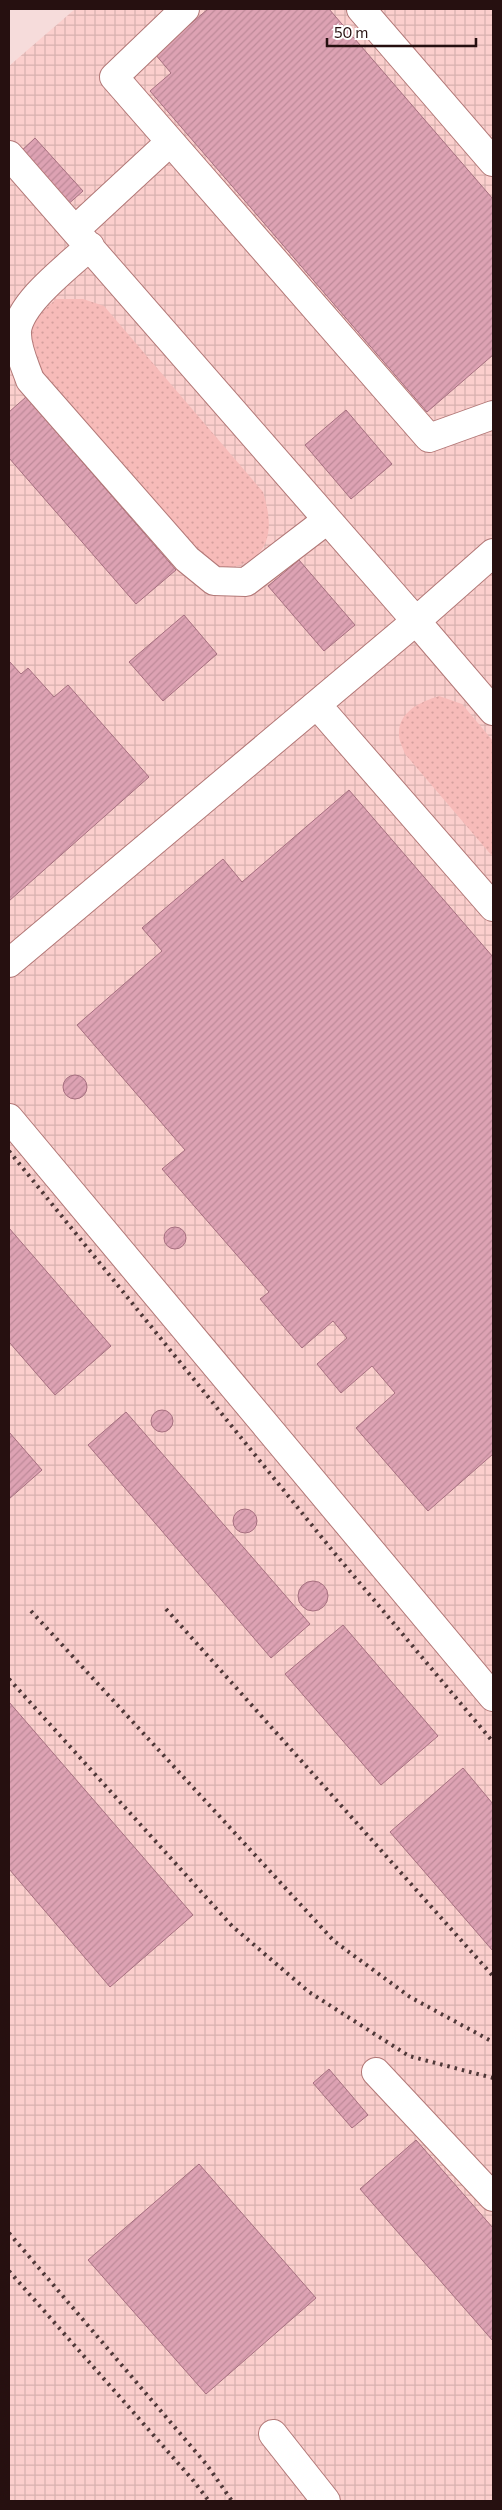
<svg xmlns="http://www.w3.org/2000/svg" width="502" height="2510" font-family="Commissioner,sans-serif">
<style>
.industrial{fill:url(#industrial-grid)}
.grass{fill:url(#grass-dots)}
.building{fill:url(#building-hatch);stroke:#a77080}
.lines{fill:none;stroke-linecap:round;stroke-linejoin:round}
.minor-casing{stroke:#b27877;stroke-width:30}
.minor{stroke:#fff;stroke-width:28}
.rail{stroke:#4f3838;stroke-width:4;stroke-dasharray:2.5 5;stroke-linecap:butt}
</style>
<defs>
<pattern id="industrial-grid" width="8" height="8" patternUnits="userSpaceOnUse" patternTransform="scale(1.25)"><rect width="8" height="8" fill="#fbcfcd"/><path d="M0 4h8M4 0v8" fill="none" stroke="#d7b1af"/></pattern>
<pattern id="grass-dots" width="8" height="8" patternUnits="userSpaceOnUse" patternTransform="scale(1.25)"><rect width="8" height="8" fill="#f7bbb9"/><path d="M2 2h.1M6 6h.1" fill="none" stroke="#d4a09e" stroke-width="1.8" stroke-linecap="round"/></pattern>
<pattern id="building-hatch" width="6" height="6" patternUnits="userSpaceOnUse" patternTransform="scale(1.25)"><rect width="6" height="6" fill="#dda2b3"/><path d="M-1 1l2-2M0 6l6-6M5 7l2-2" fill="none" stroke="#be8a99"/></pattern>
</defs>
<rect width="100%" height="100%" fill="#f6dcdb"/>
<path class="industrial" d="M75 9H493V2501H9V66Z"/>
<path class="grass" d="M56 299H83L104 306 263 492C270 515 275 544 251 560 244 564 234 568 225 567 216 567 204 558 196 555L34 371 30 344 34 320Z
M439 696 462 704 493 741V857L405 754C403 748 399 741 399 735 398 711 421 702 439 696Z"/>
<path class="building" d="M208 9H329L493 199V355L427 412 150 91 171 73 155 54Z
M35 138 83 191 65 207 18 154Z
M26 397 176 570 136 604 9 458V412Z
M346 410 392 464 351 499 305 445Z
M299 560 355 625 324 651 268 586Z
M184 615 217 654 163 701 129 662Z
M9 661 21 674 28 668 54 697 68 685 149 777 9 901Z
M349 790 493 957V1454L428 1511 356 1428 395 1393 372 1366 341 1393 317 1364 347 1338 333 1321 302 1348 260 1299 269 1292 162 1169 185 1150 77 1025 162 951 142 928 223 859 242 882Z
M63 1087a12 12 0 1 1 24 0a12 12 0 1 1-24 0Z
M164 1238a11 11 0 1 1 22 0a11 11 0 1 1-22 0Z
M9 1228 111 1346 55 1395 9 1342Z
M151 1421a11 11 0 1 1 22 0a11 11 0 1 1-22 0Z
M126 1412 310 1624 271 1658 88 1445Z
M9 1432 42 1470 9 1499Z
M233 1521a12 12 0 1 1 24 0a12 12 0 1 1-24 0Z
M298 1596a15 15 0 1 1 30 0a15 15 0 1 1-30 0Z
M343 1625 438 1736 381 1785 285 1674Z
M9 1702 193 1915 110 1987 9 1869Z
M463 1768 493 1804V1951L390 1832Z
M329 2069 368 2115 352 2128 313 2083Z
M416 2140 493 2228V2341L360 2189Z
M199 2164 316 2298 206 2394 88 2260Z"/>
<g class="lines">
<g class="minor-casing">
<path id="minor" d="M185 9 114 77 429 438 493 415
M361 9 493 162
M9 155 416 621 9 963
M75 230 170 142
M90 246C69 266 20 302 17 331 16 348 25 365 30 380L187 559 214 581 246 582 327 520
M493 553 416 621 493 711
M317 705 493 907
M9 1118 493 1697
M376 2072 493 2197
M273 2434 326 2501"/>
</g>
<use href="#minor" class="minor"/>
<path class="rail" d="M9 1151 332 1550 493 1742
M166 1609 493 1976
M31 1611 334 1941 410 1997 493 2042
M9 1679 232 1926 309 1992 409 2056 493 2078
M9 2233 207 2465 232 2501
M9 2271 192 2479 209 2501"/>
</g>
<rect width="502" height="2510" fill="none" stroke="#261010" stroke-width="20"/>
<path d="M327 38v8h149v-8" fill="none" stroke="#261010" stroke-width="2.5"/>
<text x="334" y="38" font-size="15" fill="#261010" stroke="#ffffff" stroke-width="4" paint-order="stroke">50 m</text>
</svg>
